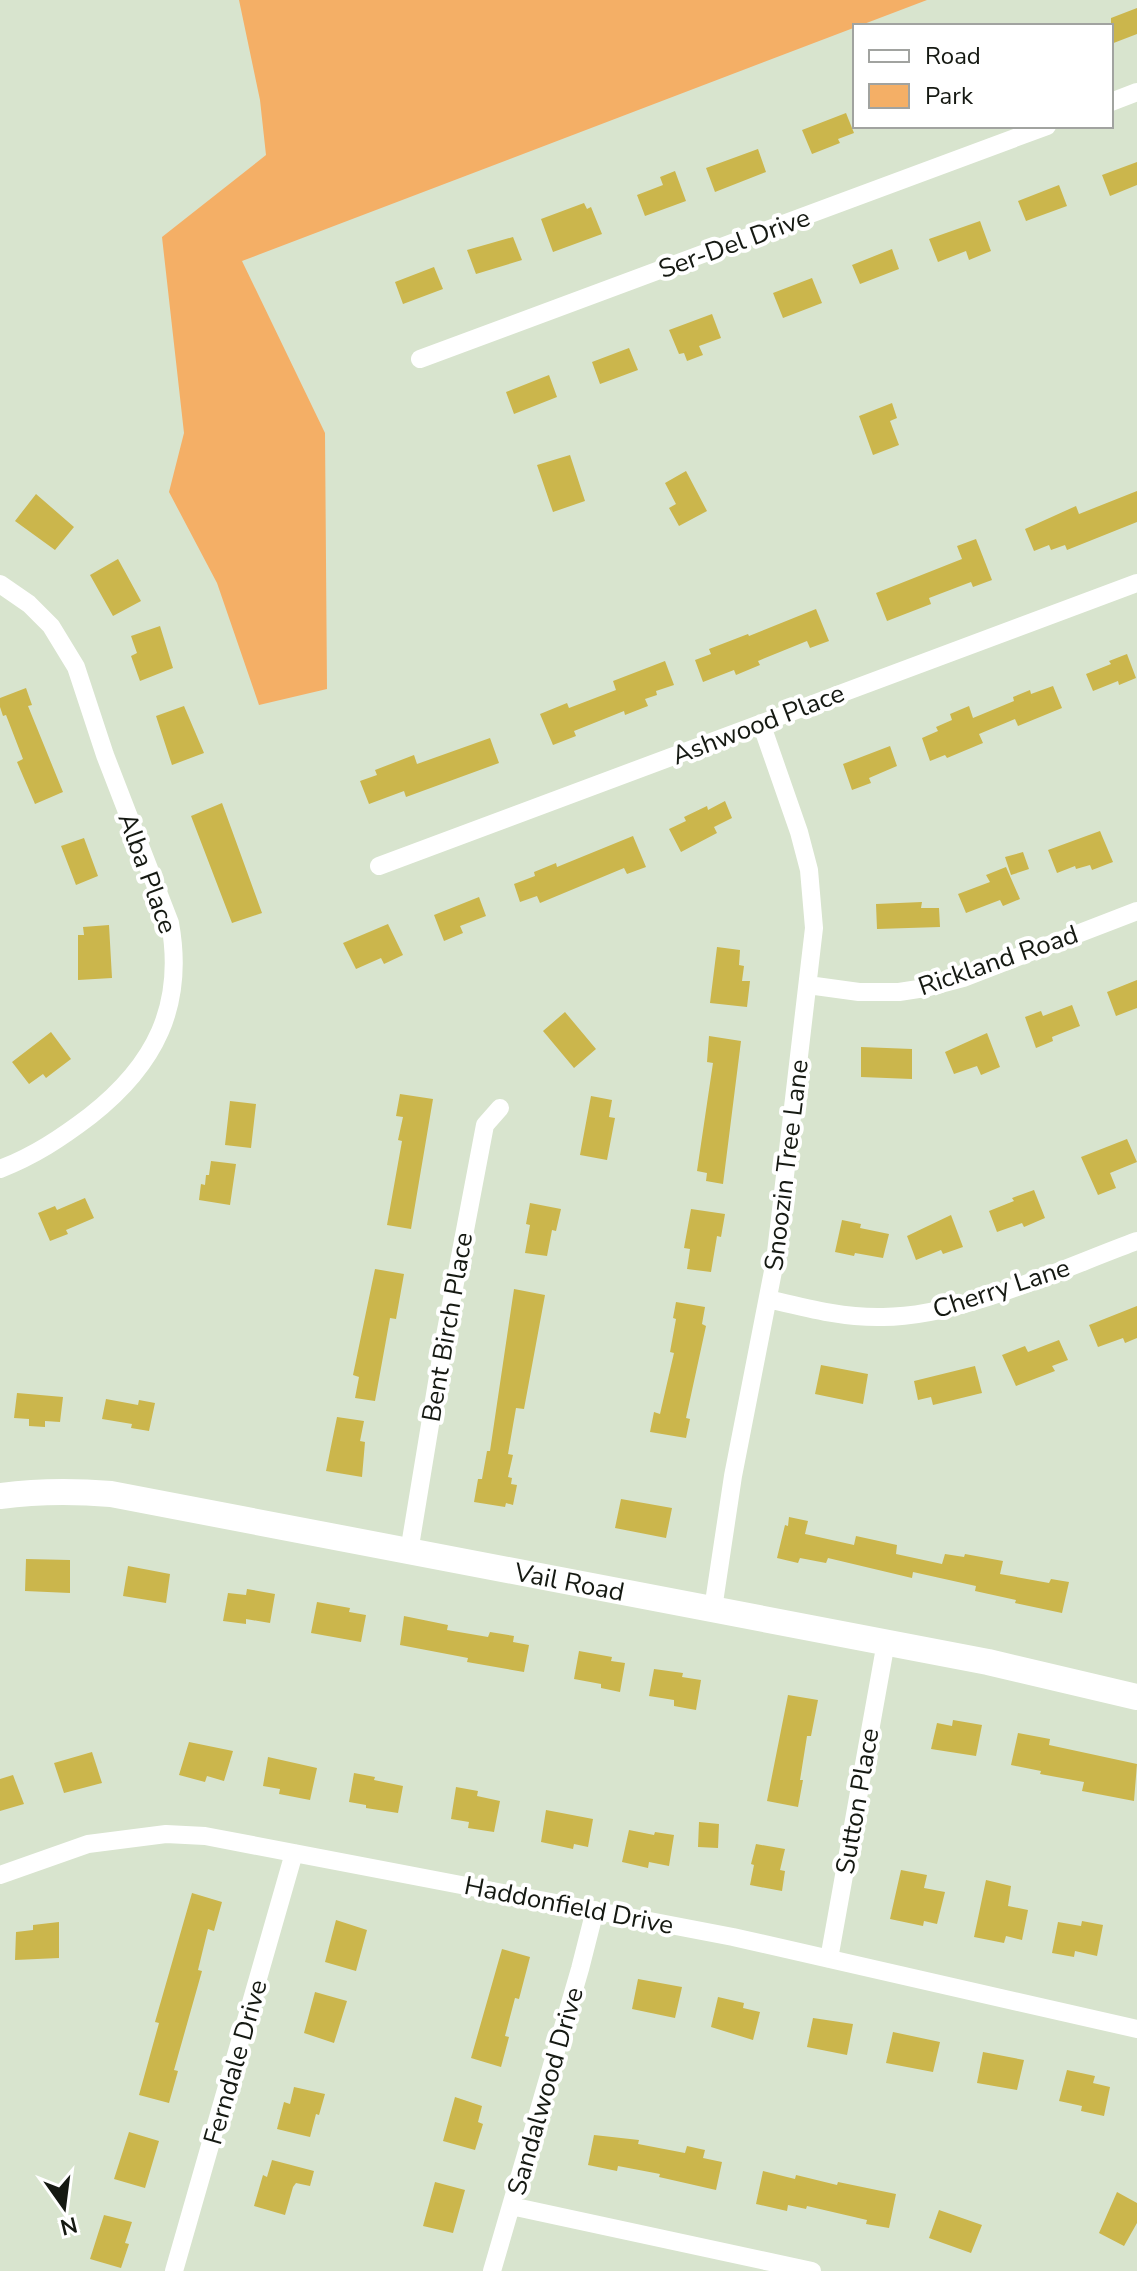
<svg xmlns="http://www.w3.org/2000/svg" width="1137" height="2271" font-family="'Nunito Sans',sans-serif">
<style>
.green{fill:#f4af66}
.building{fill:#cbb64c}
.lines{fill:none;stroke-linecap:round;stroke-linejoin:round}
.street{stroke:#fff;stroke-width:18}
.secondary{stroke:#fff;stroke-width:26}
.labels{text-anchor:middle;stroke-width:8;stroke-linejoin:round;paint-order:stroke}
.street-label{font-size:26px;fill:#151912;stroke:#fff}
</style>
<rect width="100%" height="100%" fill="#d8e4ce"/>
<path class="green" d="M239 0H927L242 261 325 433 327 689 259 705 217 583 169 492 184 433 162 237 266 155 260 100Z"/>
<path class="building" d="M1137 8V34L1111 44V18Z
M846 113 854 133 838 139 840 143 812 154 802 130Z
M758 149 766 172 715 192 706 168Z
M1137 162V185L1110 196 1102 175Z
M675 171 686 201 645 216 637 195 663 185 660 177Z
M1059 185 1067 206 1026 221 1018 201Z
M584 203 587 209 591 207 602 234 553 252 541 219Z
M980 221 991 251 969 260 966 251 938 262 929 239Z
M513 237 522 260 476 274 467 250Z
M892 249 899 269 860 284 852 265Z
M434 267 443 289 403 304 395 282Z
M812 278 822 303 783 318 773 293Z
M712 314 721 338 699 346 703 355 687 361 684 353 679 354 669 330Z
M629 348 638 370 600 384 592 362Z
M549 375 557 397 514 414 506 392Z
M892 403 897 418 890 421 899 445 873 455 859 416Z
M570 455 585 501 553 512 537 465Z
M686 471 707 511 679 526 669 508 676 504 665 483Z
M1137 491V522L1067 550 1065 545 1051 550 1049 545 1034 551 1025 529 1076 506 1079 514Z
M36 494 74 527 55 550 15 521Z
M976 539 992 580 973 587 971 582 929 598 931 604 887 621 876 593 962 559 957 546Z
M118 559 141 601 113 616 90 575Z
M816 609 829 641 810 648 807 641 758 661 760 665 736 675 734 670 703 682 695 660 711 654 709 649 748 634 749 636Z
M160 626 173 668 140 681 131 656 137 653 131 636Z
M1127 654 1136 678 1119 685 1118 681 1093 691 1086 674 1111 664 1109 661Z
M665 661 674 685 656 691 657 695 645 699 648 706 625 715 624 711 574 731 576 736 553 745 540 714 567 703 569 708 616 690 613 681Z
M1053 686 1062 708 1018 726 1015 719 979 734 983 743 947 758 945 755 930 761 922 738 938 731 936 727 952 720 950 714 969 706 973 718 1014 701 1013 697 1030 690 1031 694Z
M26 688 32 705 28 706 63 792 35 804 17 762 23 759 6 715 3 716 0 707V698Z
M184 706 204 753 172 765 156 716Z
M490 738 499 763 406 797 404 791 369 804 360 781 377 775 375 770 414 755 417 764Z
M890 746 897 766 869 778 871 783 852 790 843 764Z
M725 801 732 818 714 827 717 833 681 852 669 829 686 821 684 817 707 806 708 810Z
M222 803 262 913 232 923 191 816Z
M1100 831 1113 862 1092 870 1090 865 1076 869 1075 866 1057 873 1048 850Z
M633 836 646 867 627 874 624 868 540 903 537 896 520 902 514 884 535 876 534 872 556 863 557 867Z
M84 838 98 876 76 885 61 846Z
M1023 852 1029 869 1011 875 1005 857Z
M1006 867 1020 899 1003 906 1000 900 966 913 958 894 990 882 986 875Z
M479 897 486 916 460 926 463 933 444 941 434 915Z
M922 902 921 908H939L940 927 877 929 876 904Z
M388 924 403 955 384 964 381 958 356 969 343 943Z
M109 925 112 978 78 980V935H84L83 927Z
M717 947 740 950 739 965 744 966 742 981H750L747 1007 710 1003Z
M1137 980V1008L1116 1016 1107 992Z
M1072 1005 1080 1026 1052 1037 1053 1041 1036 1048 1025 1017 1041 1011 1043 1016Z
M565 1012 596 1049 574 1068 543 1031Z
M51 1032 71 1059 46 1078 43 1074 29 1084 12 1062Z
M987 1033 1000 1067 981 1075 977 1066 954 1074 945 1052Z
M709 1036 741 1041 723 1184 706 1181 707 1173 697 1171 713 1063 707 1062Z
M861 1047 912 1049V1079L861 1077Z
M400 1094 433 1099 411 1229 387 1225 402 1141 398 1140 403 1117 396 1116Z
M591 1096 612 1100 609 1117 615 1118 607 1160 580 1155Z
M230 1101 256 1104 251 1148 225 1145Z
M1127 1139 1137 1162 1110 1173 1116 1188 1098 1195 1081 1157Z
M211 1161 236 1164 230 1205 199 1200 201 1184 205 1185 206 1175H209Z
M1034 1190 1045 1218 1024 1227 1022 1223 997 1232 989 1211 1014 1201 1012 1198Z
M85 1198 94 1218 66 1230 68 1234 50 1241 38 1213 55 1206 57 1210Z
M530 1203 561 1209 556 1231 552 1230 547 1256 525 1253 530 1225 526 1224Z
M691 1209 725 1214 721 1237 717 1236 711 1272 687 1269 690 1249 684 1248Z
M951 1215 963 1247 943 1254 941 1250 916 1260 907 1236Z
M842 1220 861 1224 860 1228 889 1234 883 1258 855 1253 854 1256 835 1252Z
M375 1269 404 1274 396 1319 390 1318 375 1401 355 1398 359 1377 353 1375Z
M514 1289 545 1295 524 1409 516 1408 508 1454 513 1455 508 1477 512 1478 511 1484 517 1485 513 1505 506 1503 505 1507 474 1502 478 1479H482L487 1451H490Z
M676 1302 705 1307 702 1324 706 1326 686 1418 690 1419 686 1438 650 1432 654 1412 660 1414 674 1353 670 1352 676 1319 673 1318Z
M1137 1306V1338L1125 1343 1123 1338 1098 1347 1089 1325Z
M1059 1340 1068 1360 1052 1366 1055 1371 1016 1386 1002 1355 1025 1346 1028 1352Z
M821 1365 868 1374 863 1404 815 1394Z
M975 1366 982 1393 933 1405 931 1397 918 1400 914 1381Z
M17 1393 63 1397 60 1422 45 1421V1427L29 1426V1419L14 1418Z
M106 1399 138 1405 139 1400 155 1403 149 1431 131 1428 132 1424 102 1419Z
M337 1417 364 1421 360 1441 365 1442 362 1477 326 1471Z
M621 1499 672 1508 666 1538 615 1528Z
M789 1517 808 1521 805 1534 854 1545 856 1536 897 1545 896 1554 942 1564 945 1554 964 1557 965 1554 1003 1561 1000 1574 1049 1583 1051 1579 1069 1582 1062 1613 1015 1603 1016 1600 975 1591 976 1586 913 1572 912 1578 828 1558 826 1563 800 1558 798 1563 777 1558 785 1525 788 1526Z
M26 1559 70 1560V1593L25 1591Z
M128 1566 170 1574 166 1603 123 1596Z
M247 1589 275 1594 270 1623 246 1619V1624L223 1621 228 1593 246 1595Z
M317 1602 350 1608 349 1612 366 1615 361 1642 311 1633Z
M404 1616 448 1625 447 1630 488 1637 490 1632 514 1636 513 1642 529 1645 524 1672 467 1662 468 1658 400 1645Z
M579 1651 612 1657 611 1661 625 1663 620 1692 601 1688V1684L574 1679Z
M654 1669 683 1673 682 1677 701 1680 696 1710 674 1706V1700L649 1696Z
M788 1695 818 1700 811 1736H807L800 1780H803L798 1807 767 1801Z
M953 1720 982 1725 976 1756 931 1749 937 1723 952 1726Z
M1018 1733 1050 1739 1049 1745 1137 1764 1134 1801 1082 1791 1084 1782 1040 1774 1041 1771 1011 1765Z
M189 1742 233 1751 224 1781 207 1776 205 1782 179 1775Z
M92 1752 102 1783 64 1793 54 1763Z
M268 1757 317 1768 310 1800 279 1794 280 1789 263 1786Z
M354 1773 375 1777 374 1780 403 1786 398 1813 366 1808V1805L349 1802Z
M13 1775 24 1804 0 1811V1779Z
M456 1787 478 1791 477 1796 500 1801 494 1832 468 1828 469 1822 451 1819Z
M546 1810 593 1819 588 1847 574 1844 573 1849 541 1842Z
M699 1822 719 1824 718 1848 698 1847Z
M629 1830 654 1835 655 1832 674 1835 669 1866 649 1862 648 1868 622 1862Z
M756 1844 785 1849 780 1870 785 1871 782 1891 750 1885 754 1865 751 1864Z
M901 1870 927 1875 924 1888 945 1892 937 1924 924 1921 923 1926 890 1919Z
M986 1880 1011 1886 1008 1906 1028 1910 1022 1940 1006 1936 1004 1943 974 1937Z
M192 1893 222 1902 214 1931 208 1929 198 1970 202 1971 174 2070 178 2071 169 2103 139 2095 159 2023 155 2022Z
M336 1920 367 1930 356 1971 325 1962Z
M1082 1921 1103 1925 1097 1956 1075 1951 1074 1957 1052 1953 1058 1922 1081 1926Z
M59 1922V1958L15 1960 16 1932 33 1930V1925Z
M502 1949 530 1957 519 1999 515 1998 505 2036 509 2037 501 2067 471 2058Z
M638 1979 682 1987 675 2018 632 2009Z
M315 1992 347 2001 334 2043 304 2033Z
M718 1997 744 2003 743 2008 760 2012 753 2040 711 2027Z
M813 2018 853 2024 847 2055 807 2047Z
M893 2032 940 2042 933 2072 886 2063Z
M983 2052 1024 2060 1017 2090 977 2083Z
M1067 2070 1095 2076 1093 2083 1110 2087 1104 2116 1081 2111 1082 2106 1059 2101Z
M294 2087 325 2094 319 2115 316 2114 310 2137 277 2129 284 2102 290 2104Z
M455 2097 482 2106 478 2122 483 2124 475 2150 443 2141Z
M129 2132 159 2141 145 2188 114 2179Z
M594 2135 639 2140 638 2144 685 2153 687 2146 705 2150 703 2158 722 2162 716 2190 659 2177 660 2174 618 2166 617 2171 588 2165Z
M272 2160 314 2171 310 2186 296 2183 293 2187 285 2215 254 2206 263 2175 267 2177Z
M763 2171 795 2179 796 2175 837 2185 838 2182 896 2194 889 2228 866 2224 867 2220 807 2206 806 2209 788 2205 787 2211 756 2204Z
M435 2182 465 2190 453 2233 423 2226Z
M1117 2192 1137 2203V2223L1124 2246 1099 2233Z
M939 2210 982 2225 971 2253 929 2238Z
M104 2215 132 2222 125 2243 129 2244 121 2268 90 2259Z"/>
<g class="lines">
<path class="street" d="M1111 102 1137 92
M420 359 1047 126
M0 584 29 604 51 626 76 667 105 755 170 923C185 1006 155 1065 90 1116 61 1138 34 1156 0 1169
M379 866 1137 583
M808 985 859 992H899L925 988 963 978 1137 911
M768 1299C806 1308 844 1318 883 1317 961 1317 1063 1268 1137 1241
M409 1552 443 1346 485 1125 500 1108
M713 1609 733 1476 775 1261 814 928 809 870 799 832 761 723
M0 1875 88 1844 166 1834 205 1836 733 1937 1137 2029
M829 1959 886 1642
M511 2206 812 2271
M174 2271 294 1853
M492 2271 580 1969 595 1910"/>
<path class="secondary" id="s1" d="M0 1496C38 1491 73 1491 111 1494L988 1662 1137 1697"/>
</g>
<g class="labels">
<g class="street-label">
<text transform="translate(734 243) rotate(-20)" y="9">Ser-Del Drive</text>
<text transform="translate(758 724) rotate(-21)" y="9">Ashwood Place</text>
<text transform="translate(148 873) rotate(70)" y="9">Alba Place</text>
<text transform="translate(998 960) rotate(-19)" y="9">Rickland Road</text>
<text transform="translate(786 1165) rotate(-83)" y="9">Snoozin Tree Lane</text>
<text transform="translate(1001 1288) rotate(-18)" y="9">Cherry Lane</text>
<text transform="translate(447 1327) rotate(-80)" y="9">Bent Birch Place</text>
<text dy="9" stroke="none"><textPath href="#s1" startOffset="578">Vail Road</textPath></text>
<text transform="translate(857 1801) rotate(-80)" y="9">Sutton Place</text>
<text transform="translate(569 1905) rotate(11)" y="9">Haddonfield Drive</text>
<text transform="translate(235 2062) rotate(-74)" y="9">Ferndale Drive</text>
<text transform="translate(545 2091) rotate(-74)" y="9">Sandalwood Drive</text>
</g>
</g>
<rect x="853" y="24" width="260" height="104" fill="#ffffff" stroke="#a1a3a0" stroke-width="2"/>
<rect x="869" y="50" width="40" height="12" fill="#ffffff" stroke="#a1a3a0" stroke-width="2"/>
<text x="925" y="64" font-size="24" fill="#151912">Road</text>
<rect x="869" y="84" width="40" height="24" fill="#f4af66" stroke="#a1a3a0" stroke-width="2"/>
<text x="925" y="104" font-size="24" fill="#151912">Park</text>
<g transform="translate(64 2207) rotate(166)" stroke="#ffffff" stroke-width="6" paint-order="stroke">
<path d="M0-6L14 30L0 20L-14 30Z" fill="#151912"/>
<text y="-12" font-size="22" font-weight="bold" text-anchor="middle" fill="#151912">N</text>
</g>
</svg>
